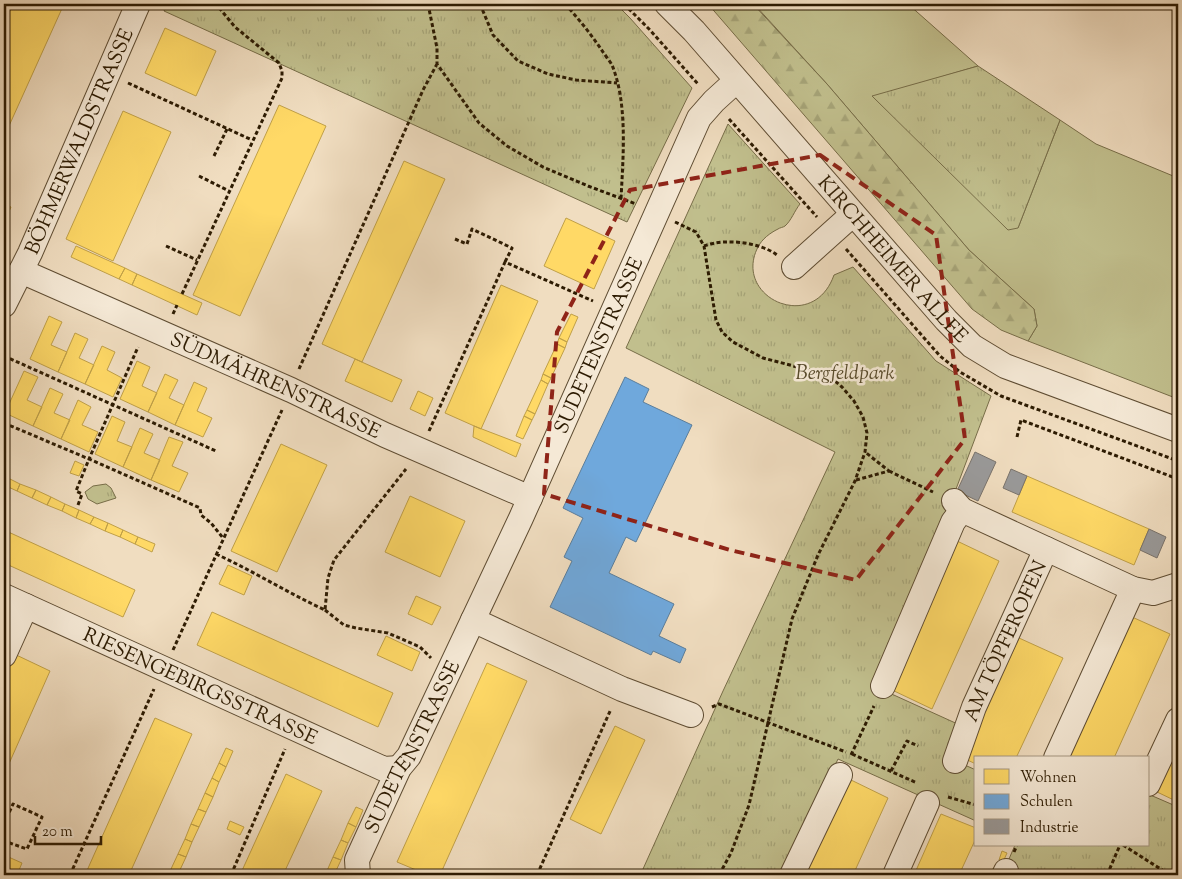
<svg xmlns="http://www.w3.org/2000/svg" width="1182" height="879" font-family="'Sorts Mill Goudy',serif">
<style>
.grass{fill:#c1bf8d;stroke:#776d48}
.forest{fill:url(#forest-firs);stroke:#776d48}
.park{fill:url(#park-tufts);stroke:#776d48}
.homes{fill:#ffd966;stroke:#c0a048}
.schools{fill:#6fa8dc;stroke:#5b7e9b}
.industry{fill:#999;stroke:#79736c}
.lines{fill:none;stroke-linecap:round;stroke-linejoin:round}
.minor-casing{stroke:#5e4c32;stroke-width:26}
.path{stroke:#2d1b02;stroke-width:3;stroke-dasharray:4 2.5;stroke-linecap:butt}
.minor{stroke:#f5e9d6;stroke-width:24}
.marked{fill:none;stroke:#8f2418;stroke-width:4;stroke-dasharray:10 6;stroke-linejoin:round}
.labels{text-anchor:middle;stroke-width:5;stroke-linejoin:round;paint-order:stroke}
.street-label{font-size:20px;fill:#2d1b02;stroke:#f5e9d6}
.park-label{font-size:20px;font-style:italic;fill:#594c2c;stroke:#f5e9d6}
</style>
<defs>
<pattern id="forest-firs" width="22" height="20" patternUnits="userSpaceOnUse" patternTransform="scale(1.25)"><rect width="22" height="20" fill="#c1bf8d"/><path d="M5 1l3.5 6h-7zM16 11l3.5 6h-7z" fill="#a6a478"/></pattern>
<pattern id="park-tufts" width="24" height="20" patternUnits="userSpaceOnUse" patternTransform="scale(1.25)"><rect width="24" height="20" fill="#c1bf8d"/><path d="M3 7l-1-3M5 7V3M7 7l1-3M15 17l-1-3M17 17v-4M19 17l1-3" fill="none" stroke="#a6a478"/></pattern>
</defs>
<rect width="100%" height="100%" fill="#f0ddc0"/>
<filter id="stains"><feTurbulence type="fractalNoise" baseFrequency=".004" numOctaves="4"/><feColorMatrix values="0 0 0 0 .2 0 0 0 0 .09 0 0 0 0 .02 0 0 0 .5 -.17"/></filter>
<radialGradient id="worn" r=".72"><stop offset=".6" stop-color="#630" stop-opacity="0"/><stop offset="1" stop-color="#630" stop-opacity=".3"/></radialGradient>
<path class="grass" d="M754 4H908L978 66 873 97 1018 228 1060 120 1096 144 1178 178V399L1028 341 1037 326 1034 309 969 250 827 84Z"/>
<path class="forest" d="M708 4H753L827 84 969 250 1034 309 1037 326 1028 341 1001 330 972 309Z"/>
<path class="park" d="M167 4H616L630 18 692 88 627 222 164 11Z
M978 66 1060 120 1018 228 1008 230 872 96Z
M728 124 800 204C795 210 791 221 785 226 784 227 779 228 778 229 770 233 762 239 758 247 732 297 813 335 834 275L853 267 936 361 991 396 944 521 874 686 962 726 951 759 976 770V821L838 759 783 875H642L643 869 723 691 835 452 626 348Z
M106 484 111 488 116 498 97 504 88 499 85 492 93 486Z
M1148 794 1178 807V875H1026L1006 866 1015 845H1148Z"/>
<path class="homes" d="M13 4H64L4 137V24Z
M165 28 216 51 196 96 145 73Z
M279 105 326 126 240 316 193 295Z
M123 111 171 132 113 261 66 239Z
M404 161 445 179 362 362 322 344Z
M4 204 11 207 4 223Z
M566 218 615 241 594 289 544 266Z
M76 246 125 268 119 279 71 257Z
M125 268 137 274 132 285 119 279Z
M137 274 202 303 197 315 132 285Z
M501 285 538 301 481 429 445 413Z
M571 314 578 317 567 342 559 338Z
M49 316 62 322 51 345 67 352 58 372 30 359Z
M75 333 88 339 79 358 94 365 85 384 58 372Z
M559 338 567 342 565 348 557 344Z
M557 344 565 348 551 378 543 374Z
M102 346 115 352 107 370 122 378 113 397 85 384Z
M355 359 402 380 392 402 345 381Z
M137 361 150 367 142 386 157 393 148 412 120 399Z
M24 371 38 377 27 400 42 407 33 426 5 413Z
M165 374 178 380 169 398 184 405 175 425 148 412Z
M543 374 551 378 548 384 541 380Z
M541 380 548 384 535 414 527 410Z
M194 382 207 388 197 411 212 418 203 437 175 425Z
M50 388 63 394 54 413 70 420 61 439 33 426Z
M418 391 433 398 425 416 410 409Z
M78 400 91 407 82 425 98 432 89 452 61 439Z
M527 410 535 414 532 420 524 416Z
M112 416 125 422 117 441 132 447 123 467 95 454Z
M524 416 532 420 523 439 516 436Z
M474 426 521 444 516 457 473 437Z
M140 428 153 434 144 453 160 460 151 480 123 467Z
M169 437 183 442 172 466 188 473 179 492 151 480Z
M281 444 327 465 277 572 231 551Z
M75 461 84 465 79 476 70 473Z
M4 476 20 484 17 491 4 485Z
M1027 476 1149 529 1134 565 1012 512Z
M20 484 36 490 32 498 17 491Z
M36 490 51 497 47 505 32 498Z
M410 496 465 521 440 577 385 552Z
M51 497 65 504 62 511 47 505Z
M65 504 79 510 76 518 62 511Z
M79 510 94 517 90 524 76 518Z
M94 517 108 523 105 531 90 524Z
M108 523 123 530 120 537 105 531Z
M4 530 135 590 123 617 4 563Z
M123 530 138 537 135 544 120 537Z
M138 537 155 544 152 552 135 544Z
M957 541 999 561 932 709 890 689Z
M228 565 252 576 244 595 219 584Z
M416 596 441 607 432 625 408 614Z
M212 612 393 693 378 727 197 645Z
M1132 617 1170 634 1114 758H1069Z
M386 636 420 652 412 671 377 655Z
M1019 638 1063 658 1016 758H976V764L963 758Z
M10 652 50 671 4 775V665Z
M487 663 527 681 440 875H428L397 862Z
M155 718 192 734 129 875H85Z
M615 726 645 740 601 834 570 819Z
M1178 742V802L1155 791Z
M226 748 233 751 226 767 219 763Z
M219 763 226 767 219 782 212 778Z
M286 774 322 791 283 875H240Z
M212 778 219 782 213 797 205 793Z
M849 779 888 798 853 875H804Z
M205 793 213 797 206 812 198 809Z
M356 807 363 810 356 827 348 823Z
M198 809 206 812 199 827 191 824Z
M941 814 976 828V838L959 875H914Z
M230 821 244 827 240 835 227 829Z
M348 823 356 827 348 843 341 840Z
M191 824 199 827 192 842 185 839Z
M185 839 192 842 186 857 178 854Z
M341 840 348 843 341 860 333 857Z
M1002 851 1007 853 1003 862 999 860Z
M178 854 186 857 179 872 171 869Z
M4 855 22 863 17 875H4Z
M333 857 341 860 334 875H330L326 873Z
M171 869 179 872 177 875H168Z"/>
<path class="schools" d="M625 377 649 389 643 402 692 425 636 542 626 537 609 573 674 604 659 636 686 649 680 663 653 651 651 655 550 607 572 561 564 557 583 518 563 508Z"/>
<path class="industry" d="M975 452 996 462 978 501 957 491Z
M1011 469 1027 476 1019 495 1003 488Z
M1149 529 1166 537 1157 558 1140 550Z"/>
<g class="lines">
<g class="minor-casing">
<g id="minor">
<path id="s1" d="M667 4 694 31 946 320 972 346 1005 366 1178 430"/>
<path d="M794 267 853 214"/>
<path id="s2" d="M21 271 291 390 385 435 530 498"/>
<path id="s3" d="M4 305 30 253 138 4"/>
<path d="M954 501 962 510 1133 589 1153 593 1178 585"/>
<path id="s4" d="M4 596 384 769 399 768"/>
<path d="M473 620 622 689 691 715"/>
<path d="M4 655 26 606"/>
<path d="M883 686 953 522 962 510"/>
<path d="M1056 758 1133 589"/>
<path id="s5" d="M955 761 974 707 1046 549"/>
<path d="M1148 784 1178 720"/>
<path id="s6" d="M358 875 357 860 399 768 409 756 521 518 699 118 714 101 736 81"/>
<path d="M792 875 840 775"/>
<path d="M895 875 927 803"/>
<path d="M1004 875 1006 871"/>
</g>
</g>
<path class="path" d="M428 4 437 48V64L479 123 507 146 543 167 588 186 636 204
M480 4 493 35 518 61 548 74 576 80 617 83
M565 4C578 18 590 33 601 49 604 54 609 60 612 65 628 104 623 158 621 199
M624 4 650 30 698 84
M128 83 252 140
M729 119 817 217
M214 156 227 129
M199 176 229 191
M675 222 696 232 704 246 716 320 722 332 733 342 763 358 828 375 842 387 854 401 863 417 867 433 865 452 855 481 818 555 792 619 749 805 731 853 719 875
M455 239 467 244 472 229 512 248 505 262
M166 246 197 260
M704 246C724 238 760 242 777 255
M846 249 940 356 960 372 1001 396 1178 461
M182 294 282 78V71L279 63 235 27 216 4
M173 314 177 305
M4 356 216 451
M299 369 423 90 437 64
M4 423 89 459 138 347
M429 431 505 262 593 301
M1017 437 1021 420 1178 479
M889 471 933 492
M856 480 889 471 865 452
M78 505 82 494 76 491 89 459 200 508 201 515 211 523 223 538
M216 554C253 571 288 593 325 610L328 578 334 560 406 469
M325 610 344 625 356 628 388 633 420 647 431 658
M173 650 282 410
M712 707 719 704 846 752
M852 754 917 783
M851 755 874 706
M891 771 907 741 918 746
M948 797 976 805
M4 824 13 804 42 817 27 849 4 841
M1123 845 1170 875
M1014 852 1017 845
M70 875 154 689
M231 875 285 749
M537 875 611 709
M1107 875 1120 845"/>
<use href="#minor" class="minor"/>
</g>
<path class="marked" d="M820 155 936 235 965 439 856 580 730 550 544 494 557 332 630 190Z"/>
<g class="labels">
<g class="street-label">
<text dy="7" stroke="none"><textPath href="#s3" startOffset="180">BÖHMERWALDSTRASSE</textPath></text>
<text dy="7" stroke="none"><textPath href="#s1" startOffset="341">KIRCHHEIMER ALLEE</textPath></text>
<text dy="7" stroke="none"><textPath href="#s6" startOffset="584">SUDETENSTRASSE</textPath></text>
<text dy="7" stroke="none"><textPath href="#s2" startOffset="279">SÜDMÄHRENSTRASSE</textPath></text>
<text dy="7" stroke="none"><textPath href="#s5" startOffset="130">AM TÖPFEROFEN</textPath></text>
<text dy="7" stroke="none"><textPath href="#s4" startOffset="216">RIESENGEBIRGSSTRASSE</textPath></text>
<text dy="7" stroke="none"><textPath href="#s6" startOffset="141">SUDETENSTRASSE</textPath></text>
</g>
<g class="park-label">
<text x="845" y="379">Bergfeldpark</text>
</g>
</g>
<rect width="1182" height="879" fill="none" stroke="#f0ddc0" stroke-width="20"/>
<rect x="5" y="5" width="1172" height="869" fill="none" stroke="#2d1b02" stroke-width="2.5"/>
<rect x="10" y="10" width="1162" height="859" fill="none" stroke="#2d1b02"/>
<rect x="974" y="756" width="175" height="90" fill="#f5e9d6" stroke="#a59781"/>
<rect x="984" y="769" width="25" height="15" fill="#ffd966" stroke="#a59781"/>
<text x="1020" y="782" font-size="15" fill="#2d1b02">Wohnen</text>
<rect x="984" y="794" width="25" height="15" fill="#6fa8dc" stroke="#a59781"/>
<text x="1020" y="806" font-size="15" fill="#2d1b02">Schulen</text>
<rect x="984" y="819" width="25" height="15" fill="#999999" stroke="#a59781"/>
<text x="1020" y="832" font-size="15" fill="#2d1b02">Industrie</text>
<path d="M35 836v8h66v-8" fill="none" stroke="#2d1b02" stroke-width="2.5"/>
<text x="42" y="836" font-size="15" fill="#2d1b02" stroke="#f5e9d6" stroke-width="4" paint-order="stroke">20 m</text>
<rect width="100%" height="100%" filter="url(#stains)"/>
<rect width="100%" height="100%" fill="url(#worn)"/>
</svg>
